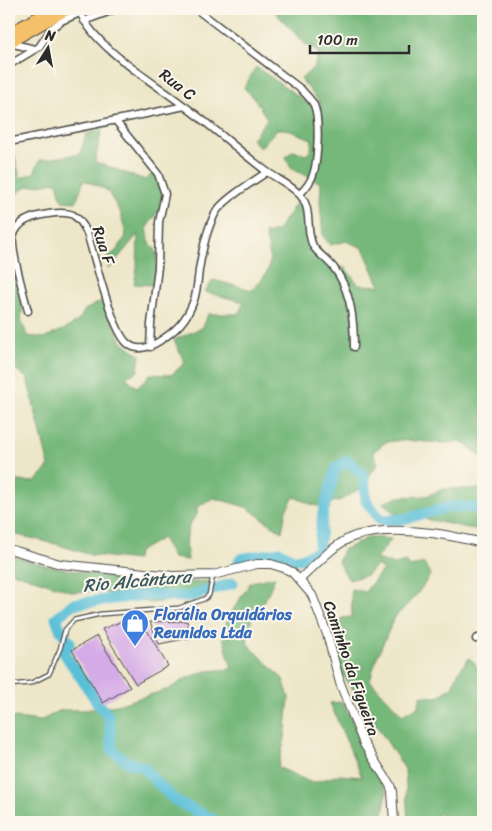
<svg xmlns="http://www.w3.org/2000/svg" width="492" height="831" font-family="Sriracha,sans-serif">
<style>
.forest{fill:#76b87a;stroke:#507252}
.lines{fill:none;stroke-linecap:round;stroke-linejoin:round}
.river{stroke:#5ac0d8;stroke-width:11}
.building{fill:#d5abe7}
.service-casing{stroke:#484743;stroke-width:5.5}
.minor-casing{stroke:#484743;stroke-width:9}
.tertiary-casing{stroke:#484743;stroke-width:10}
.trunk-casing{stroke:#484743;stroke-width:12}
.service{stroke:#fff;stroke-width:3}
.minor{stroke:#fff;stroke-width:6}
.tertiary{stroke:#fff;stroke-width:8}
.trunk{stroke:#f4c16a;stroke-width:10}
.labels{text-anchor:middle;stroke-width:4;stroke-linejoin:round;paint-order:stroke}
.street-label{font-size:16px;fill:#2b2b2b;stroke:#fbf7ec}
.shop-label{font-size:16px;font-weight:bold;fill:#366cbe;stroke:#fbf7ec;text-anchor:start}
.water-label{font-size:18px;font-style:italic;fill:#39585f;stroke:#fbf7ec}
</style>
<rect width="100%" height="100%" fill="#fbf7ec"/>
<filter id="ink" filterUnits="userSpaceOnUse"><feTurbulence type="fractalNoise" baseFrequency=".02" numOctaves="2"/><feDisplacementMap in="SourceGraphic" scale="10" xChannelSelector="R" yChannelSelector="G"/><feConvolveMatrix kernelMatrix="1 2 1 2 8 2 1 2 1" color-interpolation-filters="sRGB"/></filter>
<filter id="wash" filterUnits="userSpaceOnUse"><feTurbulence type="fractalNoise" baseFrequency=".0096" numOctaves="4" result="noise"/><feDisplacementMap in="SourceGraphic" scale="20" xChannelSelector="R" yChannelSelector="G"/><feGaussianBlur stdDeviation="1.12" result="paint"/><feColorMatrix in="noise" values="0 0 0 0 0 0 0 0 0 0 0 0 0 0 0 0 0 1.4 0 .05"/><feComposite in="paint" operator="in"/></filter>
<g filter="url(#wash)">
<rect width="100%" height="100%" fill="#ede6c8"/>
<path class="forest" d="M272 9H483V458L463 442 440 443 403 440 386 442 373 452 378 464 359 489 341 500 316 506 294 497 286 510 282 532 246 507 214 498 197 507V515C184 527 186 544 188 560L173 558 162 538 138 552 137 560 91 555 56 544 9 533V472L16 481 35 482 49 466 27 378 9 364V261L17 282 23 306 21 319 27 336 45 338 67 328 79 320 85 310 103 300 122 342 140 355 138 371 126 377 136 387 143 383 150 374 171 375 185 363 174 340 203 327 208 314H238L244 302 205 292 213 280 252 290C274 268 272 263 265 234L277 231 299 199 311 222 316 245 334 267 345 268 359 285 380 286 363 248 346 241 330 245 323 236 320 202 321 183 292 169 285 157 293 151 306 155 311 150 312 139 285 129H277L260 148 252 139 267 119 255 99 244 88 256 67 311 105 321 104 301 79 315 66 318 52 304 43Z
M102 129 95 162C113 167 128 175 146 180L154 171C166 202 167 200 147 227L149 241 157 253 156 275 152 285 134 284 137 268 138 234 109 269 106 259 117 250 126 236 121 214 107 190 84 180 76 202 62 201 57 182 25 187 9 201V151L14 153 20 178 34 173 40 160 80 154 86 134Z
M483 483V531L396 513 383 503 399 497 426 496 444 489H479Z
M369 537 391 539 376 559 395 565 405 561 411 567 423 563 431 574 418 593 395 617 377 657 370 680 402 715 418 707 421 696 438 697 452 687 459 671 469 658 475 663 483 684V822H453L439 814 428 822H408L405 769 340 670 335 628 342 618 352 617 351 589 365 592 383 569 376 565 367 575 349 580 338 562 343 550Z
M9 555 48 566 104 576 171 584 208 581 200 597 151 603 99 591 74 592 9 571Z
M275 577 267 596 252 617 247 643 283 679 289 698 285 738 278 767 312 783 339 775 362 777 330 703 342 702 355 726 373 768 387 792 383 814 384 822H9V717L40 721 61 710H85L117 705 169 689 187 678 207 671 232 669 222 633 231 613 251 582Z"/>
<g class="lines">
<path class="river" d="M239 562 240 559 280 552 293 559H302L318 551 323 513 336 468 348 461 364 476 366 501 381 520 403 519 455 506 483 509
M215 822 214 820 176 801 157 783 144 767 129 763 112 750 109 717 97 702 64 653 70 642 61 631 56 618 73 604 145 595 188 597 233 583"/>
</g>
<g id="blocks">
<path class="building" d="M138 615 168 666 136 684 102 629Z
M187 621 190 638 159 644 150 622Z
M97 636 130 687 103 703 72 650Z"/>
</g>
</g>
<g filter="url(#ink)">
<use href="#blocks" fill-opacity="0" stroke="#484743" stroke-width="1"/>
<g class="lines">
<g class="service-casing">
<path id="service" d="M9 685 31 683 49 674 60 649 65 630 74 620 101 614 179 608 204 599 209 595 213 575"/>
</g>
<g class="minor-casing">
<path id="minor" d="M196 9 302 90C306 95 311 99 314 105 320 119 318 161 313 175 310 183 305 189 300 194
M9 10 11 9
M80 12C96 49 152 81 183 105 212 126 238 150 266 171 277 179 291 185 300 195 313 209 305 231 313 246 318 254 328 260 334 268 351 290 354 320 354 347
M84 21 116 9
M9 43 35 49
M9 65 39 47 52 28 61 21 89 9
M115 120 158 174 165 194 159 222 158 267 151 324 150 347
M9 142 185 106
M28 311C24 295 11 251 13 238 14 231 20 223 27 220 37 215 63 210 73 215 80 219 84 226 87 233 94 255 112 330 127 343 137 352 148 348 158 342 176 331 187 320 194 300 197 291 198 279 199 270 202 251 207 228 216 212 224 199 254 181 267 172
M476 639 483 636"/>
</g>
<g class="tertiary-casing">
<path id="tertiary" d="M9 549 60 564 173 576 213 575 257 564H271L284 568 292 572 312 595 327 634 340 683 364 744 390 785 392 791 394 822
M299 580C315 566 331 547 350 538 361 533 373 532 384 531 420 529 448 535 483 543"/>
</g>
<g class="trunk-casing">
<path id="trunk" d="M9 33 52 9
M9 43 68 9"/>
</g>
<use href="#service" class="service"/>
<use href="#minor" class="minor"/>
<use href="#tertiary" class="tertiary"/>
<use href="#trunk" class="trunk"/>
</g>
</g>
<defs>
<g id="shop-pin" transform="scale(1.4375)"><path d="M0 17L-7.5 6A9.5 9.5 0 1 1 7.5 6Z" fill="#3f7fe0" stroke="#fbf7ec"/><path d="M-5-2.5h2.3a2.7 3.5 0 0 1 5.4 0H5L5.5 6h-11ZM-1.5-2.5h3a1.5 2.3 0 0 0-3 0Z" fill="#fff"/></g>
</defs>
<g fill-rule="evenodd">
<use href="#shop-pin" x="135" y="623"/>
</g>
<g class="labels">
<g class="street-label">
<text transform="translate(178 84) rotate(37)" y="6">Rua C</text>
<text transform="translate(104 245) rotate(72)" y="6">Rua F</text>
<text transform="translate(352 668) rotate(71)" y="6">Caminho da Figueira</text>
</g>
<g class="shop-label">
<text x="154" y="620">Florália Orquidários<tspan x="154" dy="18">Reunidos Ltda</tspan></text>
</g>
<g class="water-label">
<text transform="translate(137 581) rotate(-5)" y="6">Rio Alcântara</text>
</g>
</g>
<rect width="492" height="831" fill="none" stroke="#fbf7ec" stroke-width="30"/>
<g transform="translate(48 48) rotate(11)" stroke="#fbf7ec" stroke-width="4" paint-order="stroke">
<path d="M0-4L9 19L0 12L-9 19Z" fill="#2b2b2b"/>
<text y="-8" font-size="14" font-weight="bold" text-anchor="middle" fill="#2b2b2b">N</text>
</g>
<path d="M310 45v8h99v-8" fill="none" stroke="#2b2b2b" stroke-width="2.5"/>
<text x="317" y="45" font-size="15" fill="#2b2b2b" stroke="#fbf7ec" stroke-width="4" paint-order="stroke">100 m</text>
</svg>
